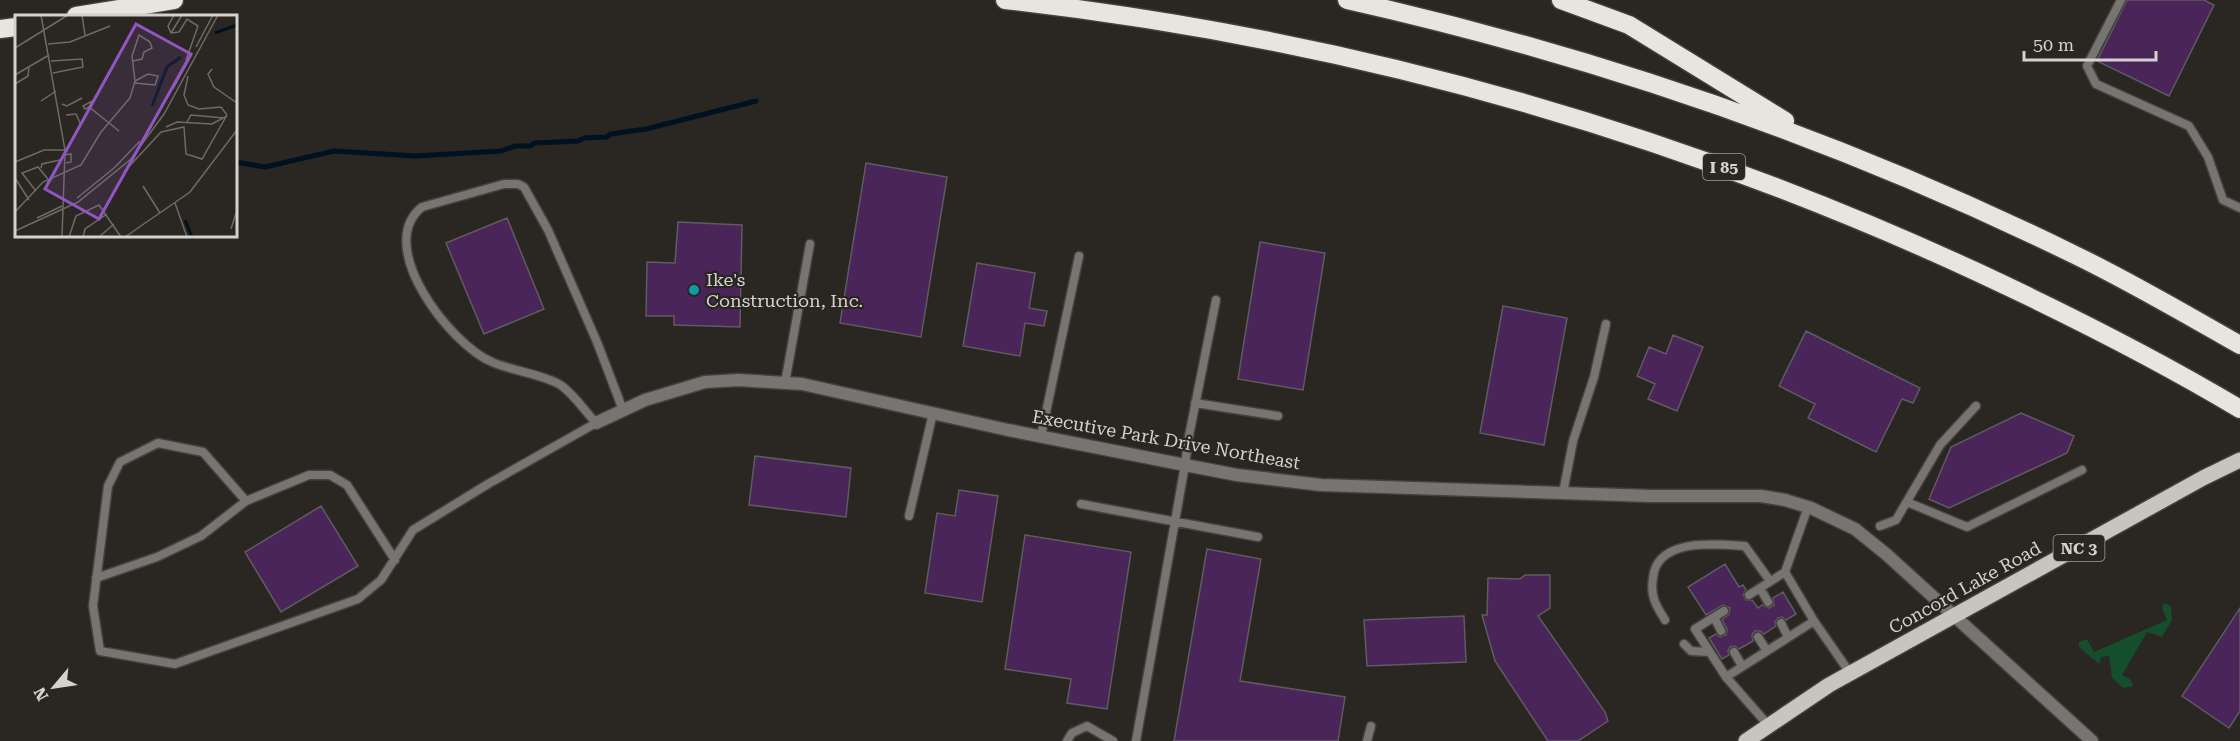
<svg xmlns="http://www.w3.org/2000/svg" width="2240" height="741" font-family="'Roboto Serif',serif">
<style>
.green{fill:#154e2c}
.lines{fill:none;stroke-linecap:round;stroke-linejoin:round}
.stream{stroke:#00111f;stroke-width:5}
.building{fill:#4a255a;stroke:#5f5b61;stroke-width:1.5}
.lane-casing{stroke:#45423d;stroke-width:11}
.street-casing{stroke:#45423d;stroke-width:15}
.primary-casing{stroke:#45423d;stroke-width:18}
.highway-casing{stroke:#45423d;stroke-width:21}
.lane{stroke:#777572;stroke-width:8}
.street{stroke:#777572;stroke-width:12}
.primary{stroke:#c7c5bf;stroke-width:15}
.highway{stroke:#e7e5dd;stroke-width:18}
.culture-dot{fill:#0f9aa8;stroke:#2a2621;stroke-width:2}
.labels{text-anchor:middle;stroke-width:4.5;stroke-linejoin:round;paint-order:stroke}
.shield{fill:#2a2621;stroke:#a19e9b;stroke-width:1.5}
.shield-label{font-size:16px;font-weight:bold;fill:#d4d2cf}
.poi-label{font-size:18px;fill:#d4d2cf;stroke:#2a2621;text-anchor:start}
.street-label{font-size:18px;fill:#d4d2cf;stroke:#2a2621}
.inset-river{fill:none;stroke:#00111f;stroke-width:3}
.inset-road{fill:none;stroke:#6e6b67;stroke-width:1.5}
.view{fill:#9156c3;fill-opacity:0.15;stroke:#9156c3;stroke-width:3}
.inset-edge{fill:none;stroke:#d4d2cf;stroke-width:3}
</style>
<rect width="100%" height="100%" fill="#2a2621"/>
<path class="green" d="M2166 603 2171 607 2172 620 2162 637 2147 632 2122 675 2131 680 2133 686 2123 688 2112 678 2109 656 2101 657 2099 664 2079 647V642L2087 639 2094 652 2167 620 2162 608 2163 604Z"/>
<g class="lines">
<path class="stream" d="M236 162 265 167 334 151 415 156 501 151 515 146H530L535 143 578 141 584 138 606 137 611 134 646 129 756 101"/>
</g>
<path class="building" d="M2127 0H2204L2214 5 2169 96 2097 61Z
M866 163 947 177 921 337 840 323Z
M507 218 544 309 484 334 446 243Z
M678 222 742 225 740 327 674 325V316H646L647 262 675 263Z
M1260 242 1325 253 1303 390 1238 379Z
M977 263 1035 273 1029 308 1047 311 1044 326 1025 323 1020 356 963 346Z
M1503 306 1567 318 1544 445 1480 433Z
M1806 331 1920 388 1913 403 1902 399 1876 452 1808 418 1815 404 1779 386Z
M1673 335 1703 347 1677 411 1648 399 1655 384 1637 376 1649 347 1666 354Z
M2021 413 2074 436 2067 453 1949 508 1929 499 1951 447Z
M755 456 851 468 846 517 749 505Z
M959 490 998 496 982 602 925 593 937 513 955 516Z
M321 506 358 566 281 612 245 552Z
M1025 535 1131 552 1107 709 1067 703 1071 679 1005 669Z
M1207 549 1261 559 1240 681 1345 697 1338 741H1174Z
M1725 564 1739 587 1743 585 1746 590 1743 595 1746 600H1752L1758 608 1762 605 1769 608 1774 605 1773 598 1783 592 1796 614 1786 620 1782 617 1778 618 1775 622 1776 626 1764 634 1760 631H1755L1752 635 1753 641 1739 649 1735 646 1730 647 1728 651 1729 655 1722 659 1709 638 1716 634 1720 637 1726 635 1727 629 1722 620 1729 614 1730 608 1723 605 1706 615 1688 587Z
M1525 575H1550V608L1538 616 1605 712 1608 721 1578 741H1548L1495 661 1482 615H1487L1488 578 1520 579Z
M2240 608V711L2229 728 2182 696Z
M1464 616 1466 662 1367 666 1364 620Z"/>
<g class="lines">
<g class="lane-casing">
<path id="lane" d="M2121 0 2087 66 2096 84 2189 126 2208 157 2223 200 2240 208
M785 383 810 244
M1195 403 1278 416
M1041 436 1079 256
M1563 493 1573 441 1594 377 1606 324
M1907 502 1967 527 2082 470
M1081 504 1258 537
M1808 507 1785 572 1814 621
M909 516 933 413
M1880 526 1896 520 1940 445 1976 406
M395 560 347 485 330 475H309L246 501 203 452 158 443 120 462 108 486 93 606 100 651 175 664 358 599 381 580 413 530 488 484 596 423C585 411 575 396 562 386 549 376 509 370 492 362 451 345 373 246 422 207L504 184H518L524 187 548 230 597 342 623 410
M96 578 157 557 201 536 246 501
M1760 588 1768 602
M1749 595 1785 572
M1724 611 1695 629 1726 677
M1714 617 1721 631
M1665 620C1661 613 1656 606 1654 599 1651 590 1652 581 1654 572 1663 538 1718 544 1745 546L1770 581
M1781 623 1788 637
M1758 637 1767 651
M1684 644 1691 651 1709 652
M1734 652 1742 666
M1769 726 1726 677 1814 621 1850 673
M1067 741 1072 733 1087 726 1113 741
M1136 741 1185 465 1188 441 1216 300
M1367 741 1371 726"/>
</g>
<g class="street-casing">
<path id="street" d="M596 423 645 400 705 382 738 380 802 384 1008 430 1185 465 1237 475 1321 485 1651 496H1761L1785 500 1811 508 1855 529 1886 554 2092 741"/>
</g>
<g class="primary-casing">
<path id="primary" d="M1746 741 1829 685 2203 478 2240 460"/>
</g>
<g class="highway-casing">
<path id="highway" d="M1005 0C1343 38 1668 129 1977 272 2067 314 2155 358 2240 409
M1347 0C1601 57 1841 140 2075 255 2131 282 2185 314 2240 345
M1561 0 1629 25 1785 121
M76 16 174 0
M0 29 16 27"/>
</g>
<use href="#lane" class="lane"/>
<use href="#street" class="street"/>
<use href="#primary" class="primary"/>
<use href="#highway" class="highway"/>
</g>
<circle class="culture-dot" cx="694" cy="290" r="6"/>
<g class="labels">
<g class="shield">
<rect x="1703" y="154" width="42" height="26" rx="4.5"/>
<rect x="2053.5" y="535" width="51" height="26" rx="4.5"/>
</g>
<g class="shield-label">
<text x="1724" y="173">I 85</text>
<text x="2079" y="554">NC 3</text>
</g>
<g class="poi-label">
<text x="706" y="286">Ike's<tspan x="706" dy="21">Construction, Inc.</tspan></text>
</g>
<g class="street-label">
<text transform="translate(1166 440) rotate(10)" y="6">Executive Park Drive Northeast</text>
<text transform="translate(1965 588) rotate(-29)" y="6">Concord Lake Road</text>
</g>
</g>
<g transform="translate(15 15)">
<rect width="222" height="222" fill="#2a2621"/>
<path class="inset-river" d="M200 18 222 10M137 91 152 52 166 42M170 205 177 222"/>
<path class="inset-road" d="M26 0 50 135 47 222M67 0 70 20M159 0 153 11 156 18 164 17 172 4 183 11M156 18 167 0M33 29 55 27 95 11M181 32 198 0M0 33 53 0M171 45 183 11M36 46 67 44 68 52 38 58M197 54 193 59 199 72 222 88M0 60 34 40M173 61 169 80 173 90 184 94 206 92 212 100M120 68 140 70 143 61 133 59 120 66M0 69 13 61 14 51M158 74 176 41M26 86 41 76M47 89 52 91 67 83M74 92 77 86 68 91 70 94 74 92 104 116M51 100 61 99 66 110M172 107 176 100 209 103M151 112 162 107 197 109 212 101M146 117 169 112 171 139 187 144 212 100M50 140 56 139V147L51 148M0 147 29 135H50M26 153 27 149 45 145M109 157 146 117M0 163 14 185M128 171 145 198M21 176 7 158 23 152 33 164M62 183 99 153 125 126M160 188 172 222M0 197 28 167 66 150 86 117 115 83 120 66 117 41 124 20 135 27 137 33 129 37 127 44 118 46M22 203 47 191M216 214 222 195M0 216 63 187 116 144 149 99 203 0M54 222 61 201 84 190 106 222M68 222 70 214 92 199M84 222 99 209M110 222 175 177 222 115"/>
<path class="view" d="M121 9 176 39 84 204 30 174Z"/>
<rect width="222" height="222" class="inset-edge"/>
</g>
<g transform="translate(54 687) rotate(241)" stroke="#2a2621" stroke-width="4.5" paint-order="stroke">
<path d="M0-4.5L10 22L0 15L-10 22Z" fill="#d4d2cf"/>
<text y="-9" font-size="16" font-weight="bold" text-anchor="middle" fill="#d4d2cf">N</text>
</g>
<path d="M2024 51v9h132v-9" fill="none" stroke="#d4d2cf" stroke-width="3"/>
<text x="2033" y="51" font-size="18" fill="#d4d2cf" stroke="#2a2621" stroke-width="4.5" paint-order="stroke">50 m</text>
</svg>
